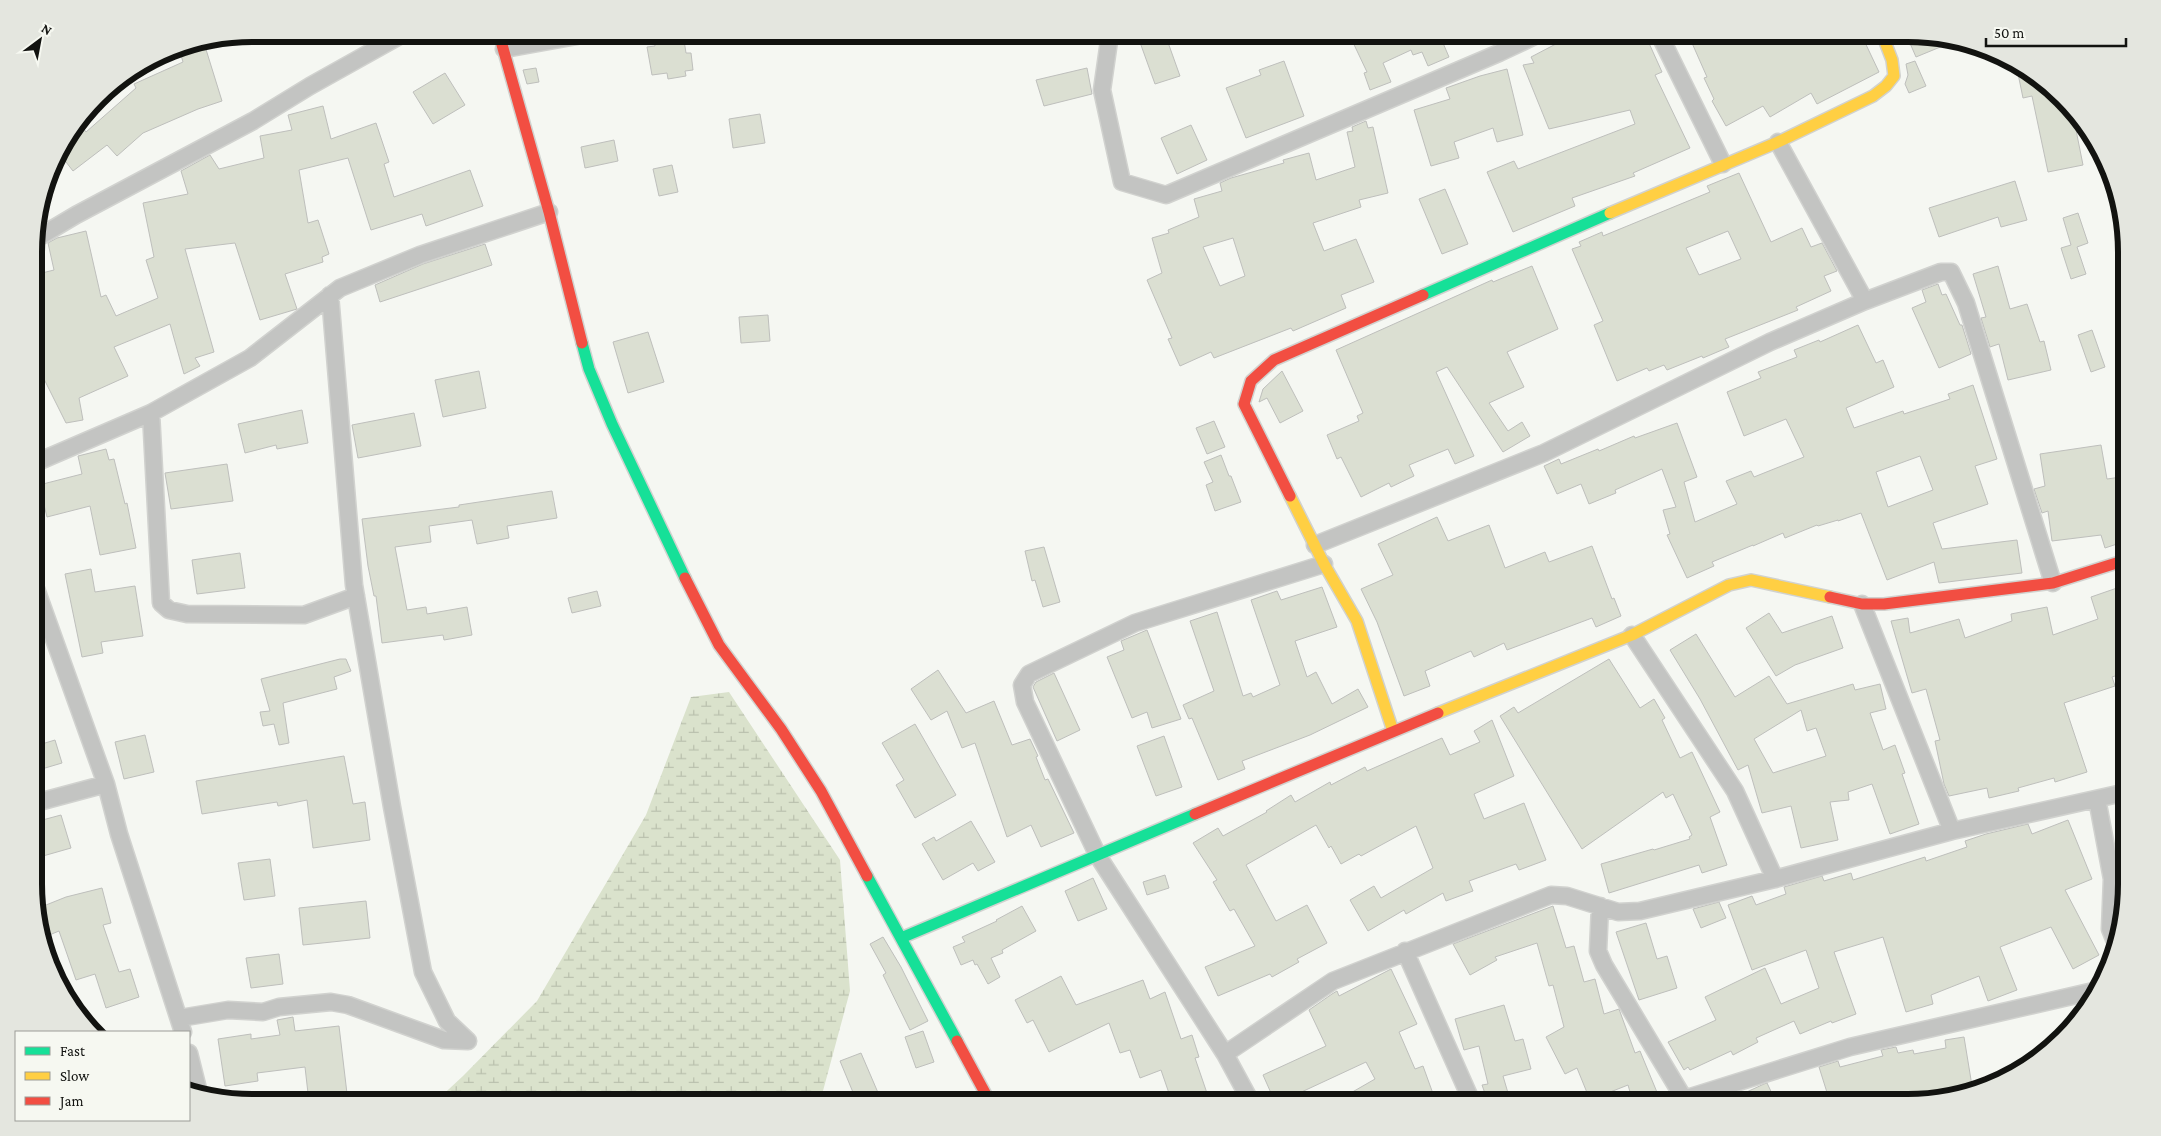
<svg xmlns="http://www.w3.org/2000/svg" width="2161" height="1136" font-family="'Crimson Pro',serif">
<style>
.wetland{fill:url(#wetland-marsh)}
.building{fill:#dbdfd2;stroke:#bebfbc;fill-rule:evenodd}
.lines{fill:none;stroke-linecap:round;stroke-linejoin:round}
.street-casing{stroke:#d1d2cf;stroke-width:19}
.fast-casing{stroke:#d1d2cf;stroke-width:14}
.slow-casing{stroke:#d1d2cf;stroke-width:14}
.jam-casing{stroke:#d1d2cf;stroke-width:14}
.street{stroke:#c3c4c2;stroke-width:16}
.fast{stroke:#16e098;stroke-width:11}
.slow{stroke:#ffcf43;stroke-width:11}
.jam{stroke:#f24e42;stroke-width:11}
.rim{fill:none;stroke:#121310;stroke-width:6}
</style>
<defs>
<pattern id="wetland-marsh" width="20" height="14" patternUnits="userSpaceOnUse" patternTransform="scale(1.25)"><rect width="20" height="14" fill="#dae2cc"/><path d="M1 5h8M5 5V1M11 12h8M15 12V8" fill="none" stroke="#bac1ae"/></pattern>
</defs>
<rect width="100%" height="100%" fill="#f5f7f2"/>
<path class="wetland" d="M729 692 840 860 850 991 820 1102H435L463 1076 537 1001 646 815 691 697Z"/>
<path class="building" d="M676 34H683L686 53H691L693 70 685 71 686 76 668 79 667 73 652 75 647 47 655 46 654 37Z
M1137 34H1165L1180 76 1155 84Z
M1349 34H1445L1440 36 1449 57 1428 66 1422 52 1413 55 1411 50 1383 63 1391 82 1370 90 1364 73 1367 72Z
M1575 34H1637L1641 44 1648 41 1662 72 1655 75 1690 148 1633 173 1635 176 1572 198 1575 206 1513 232 1487 172 1514 161 1518 169 1635 124 1630 110 1549 129 1523 65 1534 63 1531 57Z
M1688 34H1861L1879 72 1817 104 1811 93 1770 117 1763 106 1726 126 1712 101 1714 99 1704 78 1707 77Z
M1906 34H1908L1950 43 1916 57Z
M204 43 222 101 198 109 143 133 117 156 107 145 73 171 59 153 80 124 86 132 136 88 134 84 183 62 179 48Z
M1284 61 1304 116 1246 138 1226 88 1261 75 1259 70Z
M1915 61 1926 86 1909 93 1905 84 1908 75 1906 64Z
M2016 64 2053 88 2072 110 2083 165 2048 172 2032 96 2023 98Z
M536 68 539 82 527 84 523 70Z
M1087 68 1092 94 1044 106 1036 80Z
M1507 69 1523 135 1497 142 1493 128 1454 142 1459 158 1431 166 1414 110 1450 99 1446 88 1480 76Z
M445 73 465 105 433 124 413 92Z
M323 106 331 139 376 123 389 162 384 164 394 197 470 170 483 206 426 226 422 214 371 230 348 158 299 170 308 223 318 220 329 254 322 257 323 262 285 274 297 309 260 320 235 243 185 249 214 352 195 358 200 366 184 374 170 324 114 347 128 376 79 398 83 420 66 423 38 367 35 368 34 275 54 270 48 243 57 238 86 231 101 297 106 295 116 316 158 298 146 260 154 257 143 203 188 194 181 171 210 155 219 169 264 158 260 136 292 130 288 115Z
M760 114 765 143 733 148 729 119Z
M1366 121 1368 128 1373 127 1388 193 1359 200 1361 207 1313 223 1324 251 1356 239 1374 282 1341 295 1346 308 1293 331 1291 328 1214 358 1211 352 1180 366 1168 339 1172 338 1147 280 1162 273 1152 238 1169 233 1168 230 1199 217 1194 199 1222 191 1220 183 1231 178 1284 163 1283 160 1309 153 1316 180 1355 167 1347 132 1353 131 1352 127ZM1233 238 1245 276 1220 286 1203 247Z
M1191 125 1207 160 1177 174 1161 138Z
M614 140 618 161 585 168 581 147Z
M672 165 678 192 659 196 653 169Z
M1739 173 1771 242 1802 228 1811 247 1822 243 1837 271 1824 276 1831 291 1796 307 1798 310 1725 339 1729 347 1703 358 1702 356 1667 370 1664 365 1649 371 1647 368 1617 381 1594 325 1603 321 1572 249 1581 246 1579 242 1602 232 1603 236 1710 192 1707 186ZM1728 231 1741 259 1699 275 1686 248Z
M2015 181 2027 220 2001 227 1998 217 1939 237 1929 208Z
M1445 189 1468 244 1442 254 1419 199Z
M2078 213 2088 243 2077 247 2086 274 2071 279 2061 248 2071 245 2063 218Z
M485 244 492 265 380 302 375 285 423 264Z
M1532 266 1558 329 1507 352 1524 387 1489 403 1508 431 1522 422 1530 436 1503 452 1447 367 1436 372 1474 456 1455 464 1448 449 1409 465 1414 476 1391 487 1389 483 1361 497 1341 457 1337 459 1327 435 1359 421 1357 416 1363 413 1336 350 1492 280 1493 282Z
M1998 266 2010 309 2027 304 2040 342 2044 341 2051 370 2008 380 1999 344 1990 347 1981 318 1986 317 1973 274Z
M1938 284 1942 295 1946 294 1960 325H1962L1971 354 1939 368 1912 308 1926 302 1922 290Z
M768 315 770 341 741 343 739 317Z
M1858 325 1876 363 1883 360 1894 387 1846 408 1854 428 1903 411 1904 414 1950 399 1948 394 1973 385 1997 459 1975 466 1988 504 1933 523 1942 549 2017 540 2022 573 1939 583 1934 562 1887 580 1861 513 1838 521V520L1818 526 1817 525 1785 538 1783 533 1753 546V545L1712 562 1714 566 1687 578 1667 535 1670 534 1663 510 1676 507 1662 469 1615 490 1616 493 1589 504 1581 484 1557 494 1544 466 1559 459 1561 464 1598 449 1599 451 1634 436 1635 438 1677 423 1697 477 1684 482 1695 522 1737 504 1726 481 1751 471 1754 477 1804 457 1786 419 1744 436 1727 392 1761 378 1758 372 1797 357 1794 350 1819 340 1820 342ZM1920 456 1933 490 1888 507 1876 472Z
M2092 330 2105 367 2091 372 2078 335Z
M648 332 664 382 628 393 613 342Z
M479 371 486 408 443 417 435 380Z
M1282 371 1303 411 1280 423 1267 398 1259 402 1263 389Z
M302 410 308 443 277 449 276 445 245 453 238 424Z
M414 413 421 446 358 458 352 425Z
M1214 421 1225 447 1207 454 1196 428Z
M2101 445 2107 479 2121 477 2126 506V541L2105 548 2101 535 2052 541 2048 511 2042 513 2034 489 2045 486 2040 454Z
M106 449 109 460 114 459 125 504 127 503 136 548 100 555 90 506 47 517 39 485 82 474 78 456Z
M1221 455 1229 476H1231L1241 502 1215 511 1206 485 1213 482 1204 462Z
M227 464 233 501 171 509 165 473Z
M552 491 557 518 507 526 509 538 477 544 472 520 429 526 431 542 395 547 407 610 426 607 427 614 467 607 472 635 444 640 443 635 382 643 376 596H374L368 566 362 519 459 507V505Z
M1437 517 1448 541 1489 525 1505 568 1545 552 1549 562 1592 546 1612 599 1614 598 1621 616 1596 627 1592 618 1507 650 1504 643 1474 657 1471 651 1425 671 1430 686 1404 696 1377 622 1361 589 1393 575 1378 544Z
M1044 547 1060 602 1043 607 1035 580 1032 581 1025 551Z
M240 553 245 588 197 594 192 560Z
M91 569 95 592 135 586 143 636 101 642 103 653 82 657 65 574Z
M1322 587 1337 627 1295 641 1307 677 1316 672 1332 704 1358 689 1368 707 1310 735 1242 761 1245 769 1218 780 1192 718 1189 719 1183 705 1214 691 1190 621 1217 612 1243 696 1251 693 1253 697 1280 685 1251 600 1277 591 1281 600Z
M2117 588 2126 616 2127 672 2112 677 2115 686 2064 703 2087 772 2055 782 2054 778 2018 788 2019 791 1989 798 1987 788 1949 796 1944 784 1935 741 1940 740 1926 689 1912 693 1891 621 1908 618 1910 633 1959 619 1965 638 2012 621 2011 614 2047 607 2053 635 2098 619 2091 597Z
M597 591 601 606 572 613 568 598Z
M1769 613 1782 633 1832 616 1843 648 1795 665 1776 676 1746 628Z
M1147 630 1181 719 1152 728 1147 712 1132 718 1107 657 1124 650 1121 641Z
M1696 634 1735 697 1769 676 1787 704 1853 684 1855 690 1880 684 1886 709 1870 713 1883 750 1895 745 1905 773 1902 774 1919 824 1890 834 1872 784 1848 792 1849 800 1830 802 1838 840 1801 848 1791 806 1762 813 1748 765 1738 770 1700 699 1670 650ZM1801 710 1807 731 1816 728 1826 756 1773 773 1754 739Z
M340 659H346L351 671 334 677 337 689 283 703 289 743 279 745 274 724 263 726 260 712 270 711 261 679Z
M1609 659 1640 708 1654 699 1665 718 1662 720 1680 758 1692 752 1720 812 1710 817 1727 865 1702 873 1699 865 1609 893 1601 864 1653 849 1654 850 1690 839 1689 837 1692 835 1673 794 1666 798 1663 792 1582 849 1500 716 1514 707 1518 713Z
M938 670 966 713 994 701 1012 745 1030 739 1038 756 1036 757 1045 780 1048 779 1074 833 1041 847 1031 825 1007 837 975 743 962 748 947 711 931 720 911 689Z
M1054 673 1080 730 1057 741 1033 687 1036 682Z
M1492 720 1514 776 1474 794 1484 819 1524 803 1546 860 1519 870 1516 864 1469 881 1473 891 1446 901 1443 893 1406 914 1404 910 1368 931 1350 900 1374 886 1381 898 1433 868 1416 826 1361 856 1359 854 1341 864 1331 846 1329 848 1316 825 1246 865 1276 921 1307 905 1327 943 1297 959 1299 962 1272 977 1270 974 1218 996 1205 967 1255 946 1234 909 1230 911 1213 882 1217 880 1193 843 1218 828 1223 836 1267 812 1266 811 1291 795 1295 802 1330 782 1331 785 1365 767 1367 771 1442 738 1450 755 1480 742 1474 731Z
M915 724 956 795 915 818 896 785 904 780 882 743Z
M145 735 154 772 124 779 115 742Z
M1164 736 1182 787 1156 796 1137 746Z
M55 740 62 763 35 771V746Z
M344 756 353 804 365 802 370 840 313 848 307 800 278 806 277 802 202 814 196 781Z
M61 815 71 848 36 858 35 822Z
M2068 820 2092 879 2065 890 2099 955 2073 969 2051 927 2000 947 2017 990 1988 1001 1979 976 1931 995 1933 1004 1906 1012 1883 937 1834 952 1856 1014 1832 1023 1831 1021 1800 1034 1794 1021 1756 1038 1758 1042 1733 1055 1731 1051 1690 1070 1688 1067 1684 1070 1668 1042 1716 1020 1705 997 1765 968 1781 1004 1819 988 1806 950 1752 970 1728 905 1752 896 1756 905 1786 894 1784 887 1822 876 1824 881 1851 873 1853 880 1925 857 1926 861 1967 847 1965 841 1986 834 2028 824 2032 834Z
M971 821 995 862 978 871 973 863 943 880 922 844 934 837 936 841Z
M270 859 275 896 244 900 238 863Z
M1165 875 1169 888 1147 895 1143 882Z
M1093 878 1107 909 1078 921 1065 891Z
M102 888 111 923 103 925 119 972 130 969 139 997 106 1008 95 974 76 980 59 931 42 938 36 912V909L66 897Z
M366 901 370 938 303 945 299 908Z
M1719 902 1726 918 1701 928 1693 909Z
M1022 906 1036 931 1002 950 1003 953 991 958 1000 977 988 984 977 964 975 965 973 960 961 965 953 947 965 942 962 937 997 921 996 920Z
M1553 906 1566 948 1574 946 1584 982 1595 979 1604 1014 1619 1009 1635 1053 1640 1051 1661 1102H1633L1628 1085 1590 1100 1577 1068 1565 1074 1546 1037 1564 1027 1553 985 1549 986 1537 943 1495 957 1497 960 1470 975 1453 944Z
M1646 923 1657 959 1667 956 1677 988 1639 1000 1616 932Z
M883 937 901 967 928 1021 910 1030 883 975 886 973 870 944Z
M279 954 283 984 251 988 246 958Z
M1391 969 1417 1024 1399 1032 1415 1069 1423 1066 1436 1102H1335L1375 1079 1366 1062 1280 1102H1275L1263 1075 1326 1046 1309 1010 1332 994 1337 991 1339 996Z
M1061 976 1076 1005 1143 980 1150 999 1165 992 1181 1039 1192 1035 1199 1057 1195 1058 1210 1102H1172L1161 1070 1140 1078 1130 1050 1120 1053 1109 1023 1049 1052 1033 1020 1027 1023 1015 1000Z
M1504 1005 1515 1041 1523 1039 1531 1069 1503 1076 1508 1093 1487 1099 1482 1085 1488 1084 1479 1046 1464 1050 1455 1019Z
M293 1017 295 1031 339 1026 348 1102H309L305 1067 257 1073 258 1081 225 1086 218 1039 251 1034V1039L280 1035 277 1020Z
M923 1031 934 1062 916 1068 905 1037Z
M1964 1037 1973 1092 1924 1099 1925 1101 1922 1102H1830L1819 1067 1838 1061 1840 1067 1883 1056 1881 1050 1896 1047 1898 1053 1913 1050 1914 1054 1946 1048 1945 1040Z
M861 1053 882 1102H857L840 1061Z
M1767 1083 1776 1102H1725L1764 1084Z"/>
<g class="lines">
<g class="street-casing">
<path id="street" d="M1110 34 1102 90 1122 182 1166 195 1499 53 1539 34
M1659 34 1723 164
M504 49 588 34
M1778 142 1865 301
M34 240 76 215 253 121 310 86 403 34
M330 295 354 585 392 807 423 972 447 1021 468 1041
M151 413 161 603 169 610 187 614 304 615 356 596
M35 463 151 413 250 358 340 288 420 255 549 212
M1315 545 1544 453 1770 342 1865 301 1941 272H1951L1966 303 2053 583
M35 586 106 784 119 834 183 1032
M1862 604 1952 831
M1632 635 1735 791 1775 879
M2097 799 2112 879 2110 929 2114 939
M35 803 106 784
M1600 906 1598 951 1604 965 1686 1102
M1405 951 1472 1102
M180 1018 228 1010 263 1012 279 1007 331 1002 348 1005 444 1040 468 1041
M189 1053 198 1089
M1225 1054 1333 981 1551 895 1567 896 1618 912 1640 911 1775 879 1952 831 2127 792
M1684 1099 1850 1047 2098 990
M1251 1102 1225 1054 1098 856 1025 702 1022 685 1029 674 1135 623 1324 564"/>
</g>
<g class="fast-casing">
<path id="fast" d="M1423 295 1610 213
M582 343 589 369 612 424 685 578
M867 876 957 1041
M901 938 1195 814"/>
</g>
<g class="slow-casing">
<path id="slow" d="M1610 213 1778 142 1873 96 1886 86 1894 76 1892 60 1882 34
M1290 496 1324 564 1357 621 1393 731
M1438 713 1632 635 1729 585 1751 580 1830 597"/>
</g>
<g class="jam-casing">
<path id="jam" d="M499 34 549 212 582 343
M1290 496 1244 404 1251 381 1274 360 1423 295
M685 578 719 645 781 729 821 791 867 876
M1830 597 1862 604H1884L2053 583 2126 560
M1195 814 1438 713
M957 1041 990 1102"/>
</g>
<use href="#street" class="street"/>
<use href="#fast" class="fast"/>
<use href="#slow" class="slow"/>
<use href="#jam" class="jam"/>
</g>
<path d="M0 0H2161V1136H0ZM252 42H1908A210 210 0 0 1 2118 252V884A210 210 0 0 1 1908 1094H252A210 210 0 0 1 42 884V252A210 210 0 0 1 252 42Z" fill="#e4e6df" fill-rule="evenodd"/>
<path class="rim" d="M252 42H1908A210 210 0 0 1 2118 252V884A210 210 0 0 1 1908 1094H252A210 210 0 0 1 42 884V252A210 210 0 0 1 252 42Z"/>
<rect x="15" y="1031" width="175" height="90" fill="#f6f8f1" stroke="#9b9c97"/>
<rect x="25" y="1047" width="25" height="8" fill="#16e098" stroke="#9b9c97"/>
<text x="60" y="1056" font-size="15" fill="#121310">Fast</text>
<rect x="25" y="1072" width="25" height="8" fill="#ffcf43" stroke="#9b9c97"/>
<text x="60" y="1081" font-size="15" fill="#121310">Slow</text>
<rect x="25" y="1097" width="25" height="8" fill="#f24e42" stroke="#9b9c97"/>
<text x="60" y="1106" font-size="15" fill="#121310">Jam</text>
<g transform="translate(40 40) rotate(32)" stroke="#f6f8f1" stroke-width="4" paint-order="stroke">
<path d="M0-4L9 19L0 12L-9 19Z" fill="#121310"/>
<text y="-8" font-size="14" font-weight="bold" text-anchor="middle" fill="#121310">N</text>
</g>
<path d="M1986 38v8h140v-8" fill="none" stroke="#121310" stroke-width="2.5"/>
<text x="1994" y="38" font-size="15" fill="#121310" stroke="#f6f8f1" stroke-width="4" paint-order="stroke">50 m</text>
</svg>
